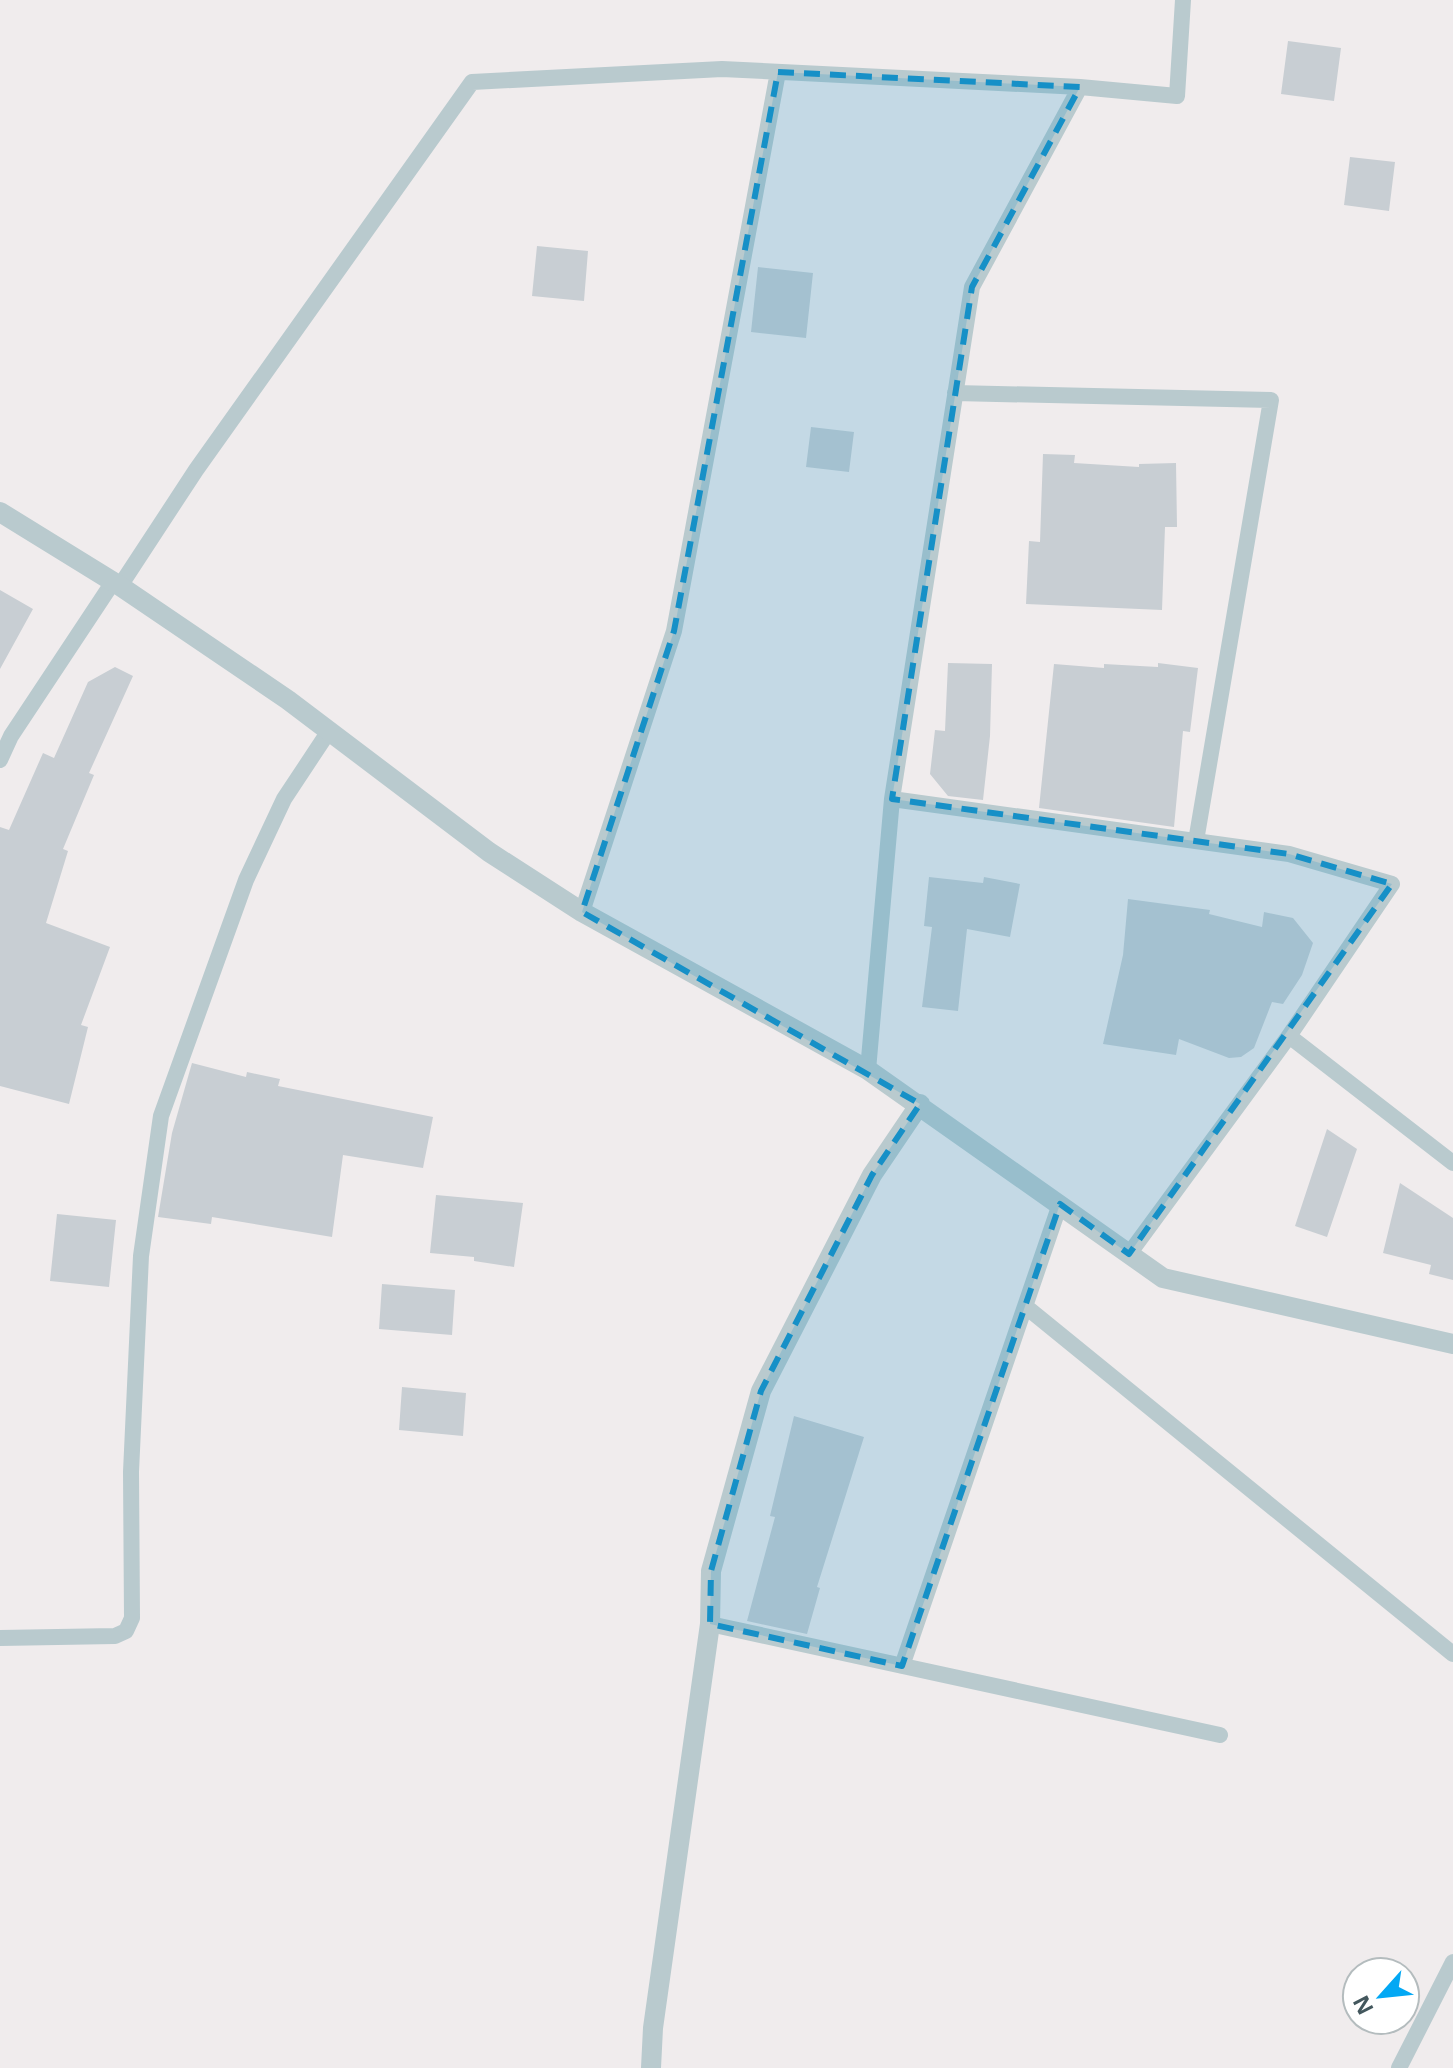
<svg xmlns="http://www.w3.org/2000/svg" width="1453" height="2068" font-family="'Open Sans',sans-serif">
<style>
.building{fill:#c8ced3}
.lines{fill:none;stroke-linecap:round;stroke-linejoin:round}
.minor{stroke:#b9cace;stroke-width:16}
.tertiary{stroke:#b9cace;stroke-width:20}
.marked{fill:#1690c7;fill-opacity:0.2;stroke:#1690c7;stroke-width:6;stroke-dasharray:16 10;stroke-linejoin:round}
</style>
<rect width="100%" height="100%" fill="#f0eced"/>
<path class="building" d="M1288 41 1341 48 1334 101 1281 94Z
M1350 157 1395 162 1389 211 1344 205Z
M537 246 588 251 584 301 532 296Z
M758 267 813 273 806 338 751 332Z
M811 427 854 432 849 472 806 467Z
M1043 454 1075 455 1074 463 1139 467V464L1176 463 1177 527H1165L1162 610 1026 604 1029 541 1040 542Z
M0 590 33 609 0 669Z
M948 663 992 664 990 736 983 800 948 796 930 774 935 730 945 731Z
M1158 663 1198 668 1190 732 1183 731 1174 827 1039 808 1054 664 1104 668V664L1158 667Z
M115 667 133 676 89 773 94 775 63 849 68 851 46 923 110 947 81 1025 88 1027 69 1104 0 1086V827L9 830 43 753 54 758 88 682Z
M929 877 983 883 984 877 1020 884 1010 937 967 929 958 1011 922 1007 932 927 924 926Z
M1128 899 1210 910 1209 914 1262 927 1264 912 1293 918 1313 943 1302 975 1283 1004 1272 1002 1254 1048 1241 1057 1229 1058 1179 1039 1176 1055 1103 1044 1123 955Z
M192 1063 246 1077 247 1072 280 1079 278 1086 433 1117 423 1168 343 1155 332 1237 212 1217 211 1224 158 1217 172 1133Z
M1327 1129 1357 1149 1327 1237 1295 1226Z
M1400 1183 1453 1218V1280L1429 1274 1431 1265 1383 1253Z
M436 1195 523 1203 514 1267 474 1261V1257L430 1253Z
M57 1214 116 1220 109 1287 50 1281Z
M382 1284 455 1290 452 1335 379 1329Z
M402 1387 466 1393 463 1436 399 1430Z
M794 1416 864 1437 817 1587 820 1588 807 1634 747 1621 775 1517 770 1516Z"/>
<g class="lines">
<path class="minor" d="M955 393 1271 400 1196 841
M120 586 196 470 472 82 722 69 1080 87 1177 96 1183 0
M0 760 11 736 113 582
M892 799 1289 854 1392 884 1289 1036 1129 1254
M582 912 674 631 778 72
M1289 1036 1453 1163
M868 1070 892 799 972 287 1080 87
M1025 1306 1453 1654
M710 1624 1220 1735
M0 1638 115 1636 126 1631 132 1618 131 1472 141 1256 161 1116 246 880 284 799 329 731
M902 1666 1060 1204
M1399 2068 1453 1962"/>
<path class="tertiary" d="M0 512 120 586 288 700 489 852 582 912 868 1070 1163 1278 1453 1344
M651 2068 653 2028 710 1624 711 1571 761 1391 872 1175 920 1104"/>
</g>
<path class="marked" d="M778 72 1080 87 972 287 892 799 1289 854 1392 884 1129 1254 1060 1204 902 1666 710 1624 711 1571 761 1391 872 1175 920 1104 582 912 674 631Z"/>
<g transform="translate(1381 1996) rotate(243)"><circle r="38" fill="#ffffff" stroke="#b4bcbe" stroke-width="2"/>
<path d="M0-6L14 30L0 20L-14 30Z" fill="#03a8f4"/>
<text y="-12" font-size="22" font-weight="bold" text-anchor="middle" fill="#43575d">N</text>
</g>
</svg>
